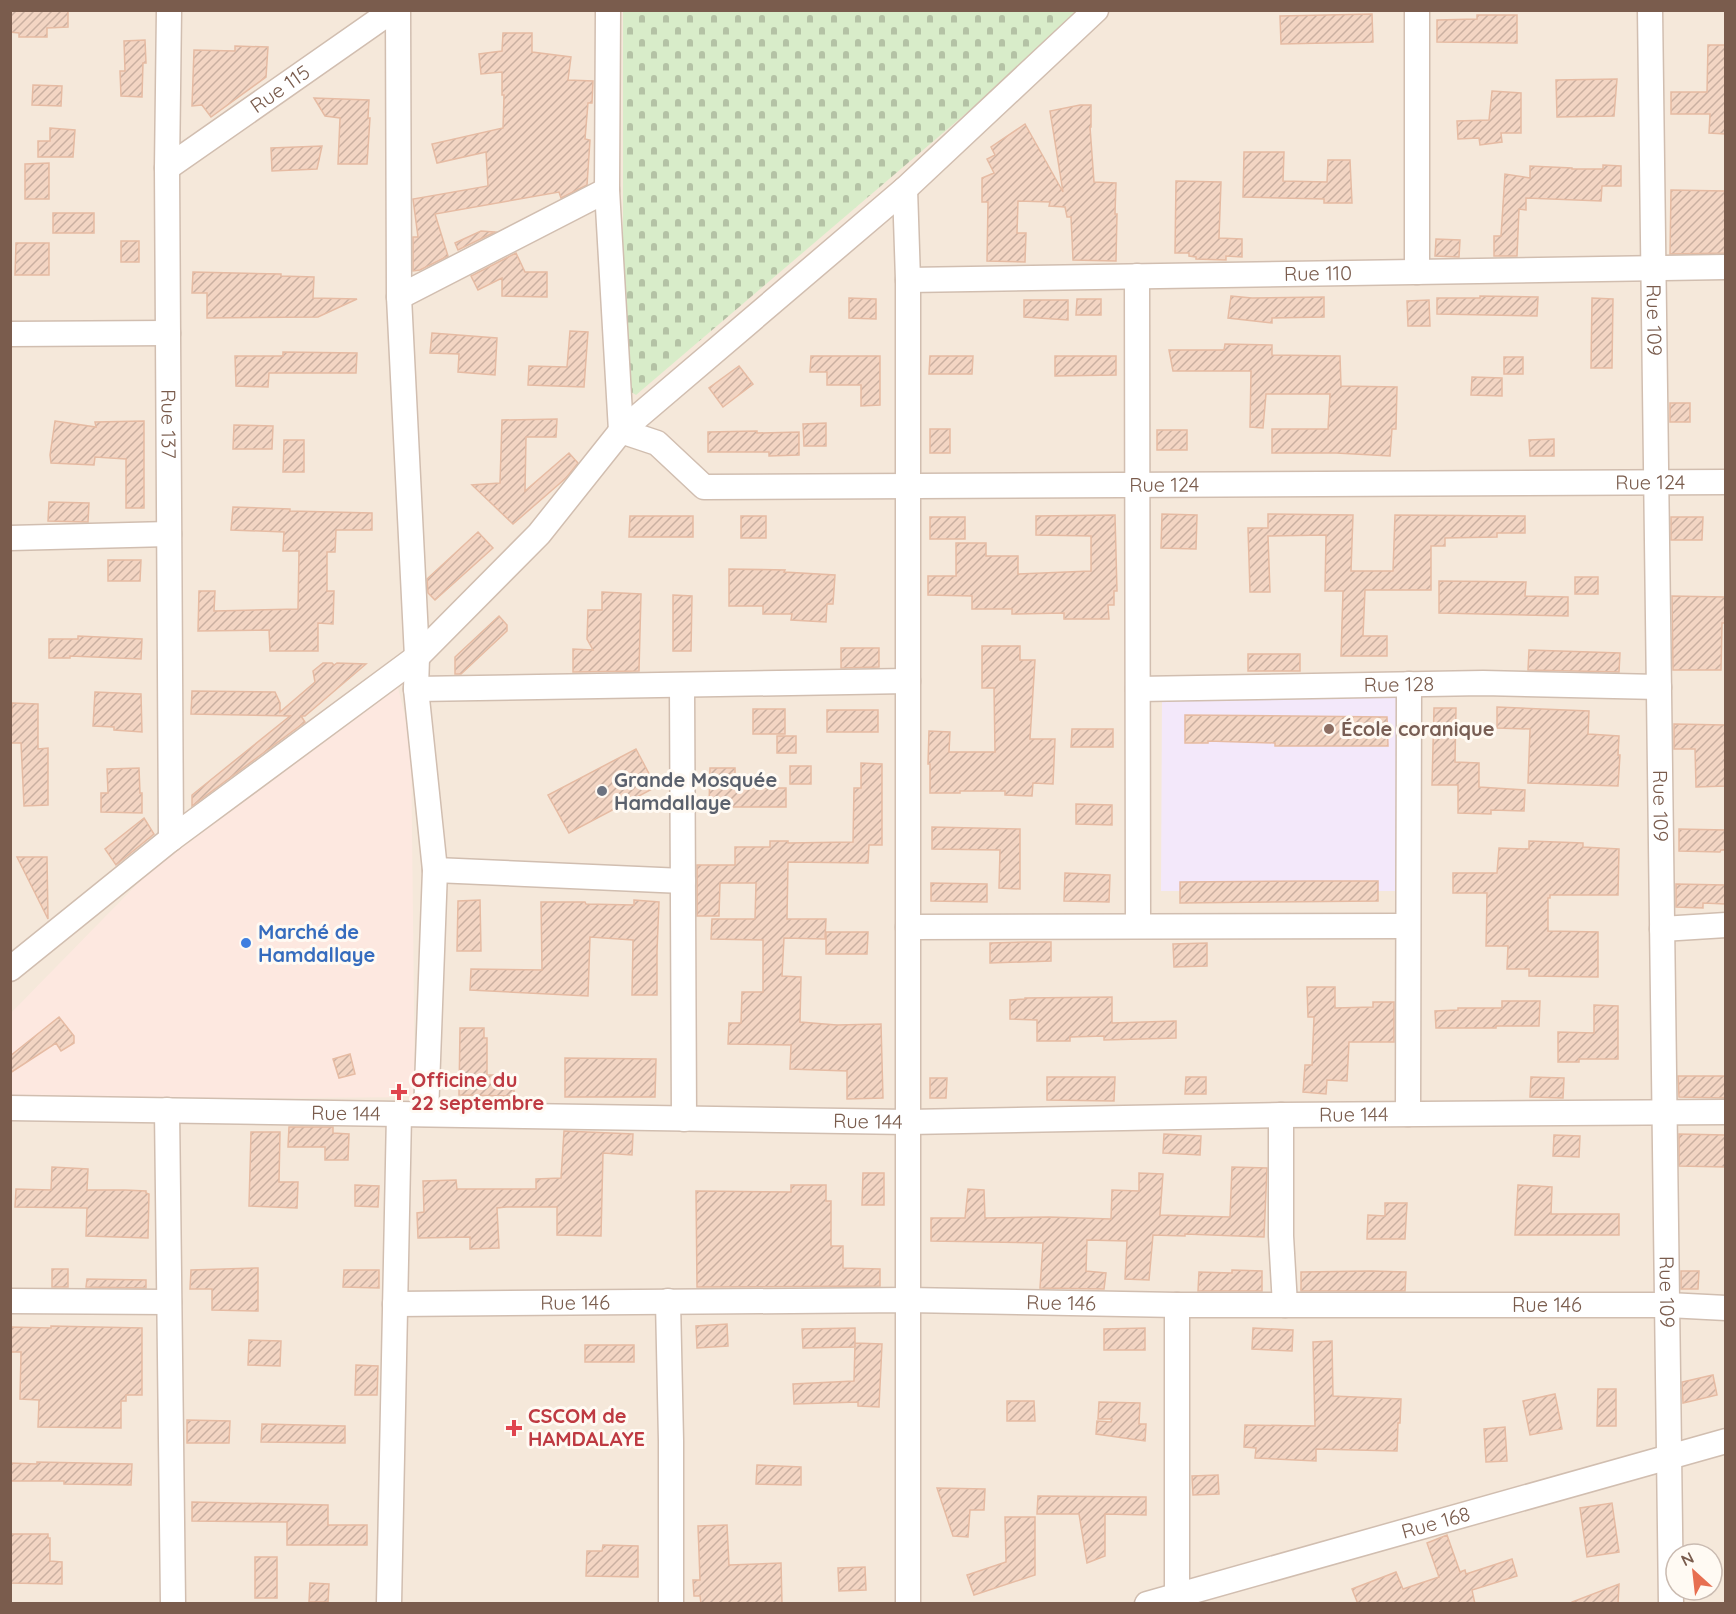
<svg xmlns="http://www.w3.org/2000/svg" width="1736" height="1614" font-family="Quicksand,sans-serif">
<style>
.residential{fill:#f5e8da;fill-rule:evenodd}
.commercial{fill:#fde8e0}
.education{fill:#f3e8fa}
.cemetery{fill:url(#cemetery-stones)}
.building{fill:url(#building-hatch);stroke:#e6bba3;stroke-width:1.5}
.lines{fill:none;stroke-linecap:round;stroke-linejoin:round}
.minor-casing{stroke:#d1beb0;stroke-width:27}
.minor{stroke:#fff;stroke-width:24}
.education-dot{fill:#8d6e63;stroke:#fffaf3;stroke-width:2}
.worship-dot{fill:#6b7280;stroke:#fffaf3;stroke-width:2}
.shop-dot{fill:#3f7fe0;stroke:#fffaf3;stroke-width:2}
.health-dot{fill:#e0444e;stroke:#fffaf3;stroke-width:2}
.labels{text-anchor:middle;stroke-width:6;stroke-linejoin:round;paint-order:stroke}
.street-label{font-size:20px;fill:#7a5c4d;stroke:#fffaf3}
.education-label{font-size:20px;font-weight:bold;fill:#785e54;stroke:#fffaf3;text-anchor:start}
.worship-label{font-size:20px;font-weight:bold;fill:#5b616d;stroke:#fffaf3;text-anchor:start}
.shop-label{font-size:20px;font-weight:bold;fill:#366cbe;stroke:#fffaf3;text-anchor:start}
.health-label{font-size:20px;font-weight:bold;fill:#be3a42;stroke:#fffaf3;text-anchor:start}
</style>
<defs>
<pattern id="cemetery-stones" width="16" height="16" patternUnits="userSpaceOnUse" patternTransform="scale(1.5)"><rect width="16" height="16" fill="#d8ecc9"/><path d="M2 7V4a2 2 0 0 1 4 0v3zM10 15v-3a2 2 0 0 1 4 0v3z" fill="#b4c2a5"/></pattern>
<pattern id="building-hatch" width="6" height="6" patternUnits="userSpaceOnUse" patternTransform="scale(1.5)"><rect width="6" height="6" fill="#f3d5c3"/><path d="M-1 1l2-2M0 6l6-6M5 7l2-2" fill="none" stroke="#cab0a1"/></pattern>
</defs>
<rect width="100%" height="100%" fill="#fdf6ec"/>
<path class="residential" d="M11 11H1725V1603L11 1604ZM1676 1554H1712V1590H1676Z"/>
<path class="commercial" d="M398 688 411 739 415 1097 11 1101 10 1014 148 873Z"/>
<path class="education" d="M1162 698H1401L1400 891H1161Z"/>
<path class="cemetery" d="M623 11H1086L636 395 623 387Z"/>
<path class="building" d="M10 10H68V27L47 28V37H19V33L10 32Z
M1372 14 1373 42 1281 44 1280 16Z
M1477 15H1517V43L1437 42V20L1477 19Z
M503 33H532V52L571 57 568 80 593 81 592 103H588L585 139 590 140 587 185 561 198 559 192 435 214 448 256 420 270 413 271V237H418L413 199 488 186 486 152 437 163 432 144 503 128 504 95H502V72L481 74 479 54 502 51Z
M145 40 146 63H143L142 97 121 96 120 71H125L124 41Z
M1708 45H1725V134L1709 133 1710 114H1671V92H1707Z
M235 46 268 47 266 77 211 117 202 105 192 106 194 50 235 51Z
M1617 79 1614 116 1557 117 1556 80Z
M33 85 62 86 61 106 32 105Z
M1492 91 1521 93V133H1501L1502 142 1480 145 1479 138 1458 139 1457 121 1489 120Z
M314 98 369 100 368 118H370L367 164H338L340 118 325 116Z
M1080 105H1091V127H1090L1094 182 1116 183 1115 214H1117L1116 261 1073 260 1071 217H1067L1065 207 1049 206 1050 202 1018 201 1017 233H1026L1025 262 987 261 988 202H982V178L994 173 987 159 995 155 991 147 1025 124 1063 192 1050 111Z
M50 128 75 130 73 157H38V141H50Z
M322 146 317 169 272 171 271 148Z
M1244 152H1284L1283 181 1327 182 1328 160H1350L1352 203H1324V199L1243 197Z
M49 163V199H25V164Z
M1603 165 1621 166V186H1602L1601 201 1526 198V210L1519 209 1517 256H1494V236H1501L1505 174 1530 178V166L1572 168V169H1603Z
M1176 181 1221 182 1219 238 1242 239V257L1226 256V260L1196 259V257L1189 256V253H1175Z
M1671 190 1725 191V253L1670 254Z
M53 213H94V233H53Z
M481 231 495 232 458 250 455 243Z
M1436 239 1460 240 1459 257 1435 256Z
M121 241H139V262H121Z
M16 243H49V275H15Z
M516 253 525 272H547V297L502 296V278L478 290 471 276Z
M193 272 281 274V276L314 277 313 298 357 299 318 317 207 318V293H192Z
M1231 296 1252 298 1324 297V317L1272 318V323L1228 318Z
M1480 296 1538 297 1537 316 1437 314V298H1480Z
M849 298 876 299V319L849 318Z
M1592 298 1613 299 1612 368H1591Z
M1077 299H1101V315H1076Z
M1024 300H1068V320L1024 317Z
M1429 300 1430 326H1408L1407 301Z
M570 331 588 332 584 387 528 385 529 366 567 367Z
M432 333 497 338 495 375 458 372 459 354 430 353Z
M1225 344 1272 345V355L1340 356 1341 386 1397 387 1396 429H1392L1390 456 1336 453H1272V429H1328L1330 394H1266L1263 428 1250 427 1251 371H1173L1169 350H1224Z
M283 352 357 353 356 373H269L268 387 236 386 235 356H283Z
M811 356H880V405L861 406V385H827V372H810Z
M930 356H973L972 374H929Z
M1055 356H1116V375L1055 376Z
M1504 357H1523V374H1504Z
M739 366 753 384 723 407 709 388Z
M1472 377 1502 378V396L1471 395Z
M1670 403H1690V422H1670Z
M557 419 556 437H526L525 491 569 453 578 463 566 478 513 524 472 485 500 483 502 420Z
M55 421 96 427 95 422 144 421V508H126V459L95 457 94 465 51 463 50 455Z
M826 423V446H804L803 424Z
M234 425 273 426 272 449H233Z
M930 429H950V453H930Z
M1157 430H1187V450H1157Z
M757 431V433L799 432V455L769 456V452H708V432Z
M1554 439V456H1530L1529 440Z
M284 440H304V472H283Z
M49 502 89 503 88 522 48 521Z
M233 507 290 509V511L372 513V530H336L335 552H327V591H334L333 624 318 623V651H270L269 630 198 631 199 591H215L214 611 298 609 299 551H283L284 532 231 530Z
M1162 514 1197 515 1196 549 1161 548Z
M1268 514 1353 515 1351 571H1393L1395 515 1525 516V533H1497V537L1445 538V546H1431V590H1365L1363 636H1387V656H1341L1343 591H1325L1326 535 1268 536 1270 592H1250L1248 528H1268Z
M1115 515 1117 591H1114V605H1108L1109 619H1064V613L1012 614V609H972V596L928 595V576H956V543H986V556H1018V574L1091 571V536L1036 535V516Z
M630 516H693V537H629Z
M741 516H766V538H741Z
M930 517H965V539H930Z
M1671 517H1703L1702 540H1671Z
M478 532 493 548 435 600 428 593 427 579Z
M108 560H141L140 581H108Z
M729 569 785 570 784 572 835 575 833 604H827L826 622 791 620 792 614H763V606H729Z
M1575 577H1598V594H1575Z
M1439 581 1526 582 1525 596 1568 597V616L1439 613Z
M602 592 641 594 639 671 573 672V649L593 650 587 639 588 610H602Z
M673 595 692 596 691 651H673Z
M1672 596 1725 597V623H1722L1721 670H1673Z
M499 616 507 625V631L461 674H455V657Z
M78 636 142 639 141 659 70 656V658H49V639H78Z
M982 646H1020V660H1035L1030 739H1055L1053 784 1033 783 1032 796 1005 795V791H960V793H930V764H928L929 731 950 732 949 752H995L994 688H982Z
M841 648H879V667L841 668Z
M1529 650 1620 653 1619 672 1528 670Z
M1248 654H1300V671H1248Z
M323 663H332L334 665 337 663 366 664 305 716H301L305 722 192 806V795L290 716 191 714 192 691 275 692 280 703V712L315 682 313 671Z
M95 692 141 694 142 732 114 730V727L93 726Z
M12 703 38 704V749L48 748V805L24 806 21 743H10Z
M1497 707 1589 711 1588 734 1619 736 1618 755H1620L1618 786 1528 783 1530 729 1497 728Z
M1434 708H1456L1455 762 1479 763V787L1525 790 1524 811 1491 810V814L1458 813V785H1432Z
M753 709H785V734H753Z
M827 710H878V732H827Z
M1185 715 1387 717 1388 746H1275V743L1208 741V743H1185Z
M1674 724 1725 725V786L1696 787 1695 749H1674Z
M1072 729H1113V747H1071Z
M777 736H796V753H777Z
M636 749 656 787 569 833 548 795Z
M861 763 882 764V845H869L868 863 788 862 787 919H826L825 939 784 938 782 976 801 977 800 1022 837 1025 881 1024 883 1098 847 1099V1071L790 1069 791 1045 728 1044 729 1023H741L742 992H763V940L711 939 712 919H755L756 883H720L719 916H697V865H735V847H770V841H788V843L853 842 854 788H861Z
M790 766H811V784H790Z
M139 768 140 793H142V813L101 812V793H108L107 769Z
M710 768H735V788H786V807H709Z
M1076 804 1112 805V825L1076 824Z
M144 818 154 834 116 865 105 849Z
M932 827 1020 829V889L999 888 1000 850 932 849Z
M1679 829 1725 830V850H1721L1720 852 1679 851Z
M1529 841 1583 843V847L1619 849 1618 895H1550V898H1548V931L1598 932V977L1529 976V969H1507L1508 946H1486L1487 893H1453V873H1497L1499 848 1529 849Z
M17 857H47L48 919Z
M1065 873 1110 875 1109 902 1064 901Z
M1315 881H1378V901L1180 903V882Z
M931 883 987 884V902L931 901Z
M1676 884 1725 885V904L1703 903V908L1676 907Z
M480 900 481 951H457L458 901Z
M634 900 659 902 657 951V995H632L633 940 590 937 588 996 470 990 471 969 542 970 541 902H585L586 904 634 905Z
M826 932H868L867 954H826Z
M1027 942H1051V961L990 963V943Z
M1207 943V966L1174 967 1173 944Z
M1307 987H1335V1008L1373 1007V1002H1394V1042H1349L1347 1081 1327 1080 1326 1094 1303 1092 1305 1065H1312L1314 1017H1308Z
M1112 997V1023L1176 1021V1038L1104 1040V1036L1070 1037V1041H1037V1020L1010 1019V1000L1025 999V998Z
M1502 1001H1540L1539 1026H1496V1028H1436L1435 1011 1458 1010V1008H1502Z
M1594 1005 1618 1006V1059H1579V1062H1558V1032L1594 1033Z
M59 1017 74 1036V1043L61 1051 56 1043 10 1073V1056Z
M460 1028H484V1038H487V1075H514V1096L459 1095Z
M350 1054 355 1074 339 1078 333 1059Z
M565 1058 656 1059 655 1097H565Z
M1678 1076H1725V1098L1679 1097Z
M1047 1077H1115L1114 1101 1047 1100Z
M1186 1077H1206V1094H1185Z
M1531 1077 1564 1078 1563 1098 1530 1097Z
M930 1078H947L946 1098H930Z
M289 1127H333V1133L349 1134 348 1160H325V1147H288Z
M564 1131 633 1134 632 1155 603 1153 601 1236 557 1235V1207H506L497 1208 499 1248 470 1249V1237L418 1238 417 1213 424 1212 423 1181 456 1180 457 1189H536V1179L561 1178Z
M251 1132H280L279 1182H298L297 1208 249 1206Z
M1164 1134 1201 1136 1200 1155 1163 1153Z
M1679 1134 1725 1135V1167L1679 1166Z
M1554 1135 1580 1136 1579 1157 1553 1156Z
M52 1167 88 1169 87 1190H125L146 1191V1193L149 1194 148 1238 86 1236 87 1208 15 1207 16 1189 51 1190Z
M1232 1167 1267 1168 1264 1237 1185 1234V1236L1153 1235 1149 1280 1125 1279 1127 1241 1087 1240 1086 1271 1106 1273 1104 1289 1040 1288 1043 1243 931 1241V1218H965L968 1189 984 1190 985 1218 1049 1217 1111 1219 1112 1190 1139 1191V1173L1163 1174 1160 1215 1230 1217Z
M863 1173H884V1205H862Z
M355 1185 379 1186 378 1207 355 1206Z
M791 1185H826V1201H831V1246H843V1268L880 1269V1286L697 1287 696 1191 791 1192Z
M1518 1185 1552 1187 1551 1214H1619V1235H1515Z
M1385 1203H1407L1405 1239H1367L1368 1215 1385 1216Z
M258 1268V1311L212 1310V1289H190L191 1270Z
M52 1269H68V1287H52Z
M344 1270H379V1288L343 1287Z
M1232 1270 1262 1271V1291H1198L1199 1272 1232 1273Z
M1371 1271 1406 1272 1405 1291H1301V1272Z
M1681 1271H1699L1698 1289H1681Z
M87 1279 146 1280V1288L86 1287Z
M727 1324 728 1346 697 1348 696 1326Z
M51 1326 142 1328V1395H126V1401H121V1428L38 1427 39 1400 20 1399 21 1352H10V1327L51 1328Z
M855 1328V1347L803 1348 802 1329Z
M1145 1328V1350H1104V1329Z
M1253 1328 1293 1330 1292 1351 1252 1349Z
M249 1340 281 1341 280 1366 248 1365Z
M1332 1341 1333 1396 1401 1399 1400 1423H1398L1397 1451 1316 1449V1461L1255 1458 1256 1448 1244 1447 1245 1425 1315 1426 1313 1342Z
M855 1343 882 1344 879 1407 858 1406V1402L794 1404 793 1384 854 1381Z
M585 1345H634V1362H585Z
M356 1365 378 1366 377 1395H355Z
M1713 1375 1717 1395 1683 1403 1682 1382Z
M1598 1389H1616V1426H1597Z
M1555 1394 1562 1429 1530 1435 1523 1401Z
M1007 1401H1034L1035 1421H1007Z
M1099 1402 1140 1403 1139 1424H1146L1145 1441 1096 1434 1097 1421 1111 1422 1112 1419H1098Z
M187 1420 230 1421 229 1443H187Z
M262 1424 345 1426V1443L261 1442Z
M1505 1427 1507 1461 1486 1462 1484 1429Z
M37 1462 132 1464 131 1485 64 1484V1481H10V1463L37 1464Z
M757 1465 801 1467V1485L756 1484Z
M1218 1475 1219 1494 1193 1495 1192 1476Z
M937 1488 985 1489 984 1510H970L968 1537 953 1536Z
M1038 1496 1146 1497V1515L1105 1514V1556L1087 1563 1079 1514H1037Z
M192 1502 328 1505V1525H367V1545H287V1522L192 1521Z
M1612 1503 1619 1552 1587 1557 1580 1508Z
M1005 1517H1035V1575L974 1595 967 1575 1006 1562Z
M727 1525 729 1565 781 1563 782 1604H701L700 1596H694L693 1580H700L698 1526Z
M10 1534H48V1538H50V1561L62 1562V1584L10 1583Z
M1447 1535 1460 1572 1465 1570 1466 1574 1512 1559 1517 1576 1472 1590 1475 1604H1358L1352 1589 1396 1572 1403 1589 1439 1577 1427 1543Z
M603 1545 638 1546V1577L586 1576 587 1551H602Z
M255 1557H277V1598H255Z
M865 1567 866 1590 839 1591 838 1568Z
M310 1583 329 1584 328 1602H309Z
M1619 1584 1618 1604H1572V1602Z"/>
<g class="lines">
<g class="minor-casing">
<g id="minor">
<path id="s1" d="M169 10 167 168 171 839"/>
<path d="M398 10 399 297 417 657 416 689 435 870 426 1114"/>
<path id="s2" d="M608 10 607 190 621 431 657 443 704 487 1726 482"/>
<path d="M1417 10V272"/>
<path id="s3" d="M1650 10 1671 1604"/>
<path id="s4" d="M167 168 393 10"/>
<path d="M905 189 908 280V1604"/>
<path d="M1137 276 1138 926"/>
<path id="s5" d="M908 280 1726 267"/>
<path d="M399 297 607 190"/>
<path d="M10 334 168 333"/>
<path d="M10 538 169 534"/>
<path d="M682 685 684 1119"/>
<path d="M416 689 908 681"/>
<path id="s6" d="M1138 689 1483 683 1659 687"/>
<path d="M435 870 683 881"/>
<path d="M908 927 1408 926"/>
<path d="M1662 929 1726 925"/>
<path d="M10 969 171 839 417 657 539 534 621 431 905 189 1096 10"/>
<path id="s7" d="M10 1108 908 1122 1281 1115 1726 1112"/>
<path d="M167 1110 173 1604"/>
<path d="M1408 1114 1409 684"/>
<path d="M1281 1115V1236L1285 1305"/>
<path d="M10 1301 169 1302"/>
<path d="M668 1301 671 1441V1604"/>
<path id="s8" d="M395 1304 908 1300 1177 1305H1668L1726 1308"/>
<path d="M389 1604 399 1114"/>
<path id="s9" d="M1147 1604 1726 1441"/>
<path d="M1177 1604V1305"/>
</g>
</g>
<use href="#minor" class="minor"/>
</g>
<circle class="education-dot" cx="1329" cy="729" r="6"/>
<circle class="worship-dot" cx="602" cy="791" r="6"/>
<circle class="shop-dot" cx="246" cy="943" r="6"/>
<g class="health-dot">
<path d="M396 1083h6v6h6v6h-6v6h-6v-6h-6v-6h6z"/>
<path d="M511 1419h6v6h6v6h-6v6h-6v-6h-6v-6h6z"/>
</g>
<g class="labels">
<g class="street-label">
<text dy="7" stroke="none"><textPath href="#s4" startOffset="138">Rue 115</textPath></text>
<text dy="7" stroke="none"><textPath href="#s5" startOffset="410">Rue 110</textPath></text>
<text dy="7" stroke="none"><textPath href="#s3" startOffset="310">Rue 109</textPath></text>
<text dy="7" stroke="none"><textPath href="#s1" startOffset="414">Rue 137</textPath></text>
<text dy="7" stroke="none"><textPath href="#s2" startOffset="1470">Rue 124</textPath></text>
<text dy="7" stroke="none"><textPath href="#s2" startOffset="984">Rue 124</textPath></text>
<text dy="7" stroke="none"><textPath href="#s6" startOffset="261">Rue 128</textPath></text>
<text dy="7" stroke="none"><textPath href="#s3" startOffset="796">Rue 109</textPath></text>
<text dy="7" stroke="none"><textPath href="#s7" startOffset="336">Rue 144</textPath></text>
<text dy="7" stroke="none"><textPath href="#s7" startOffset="1344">Rue 144</textPath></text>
<text dy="7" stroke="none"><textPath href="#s7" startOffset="858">Rue 144</textPath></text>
<text dy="7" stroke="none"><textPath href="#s3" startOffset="1282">Rue 109</textPath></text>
<text dy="7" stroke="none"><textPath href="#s8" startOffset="180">Rue 146</textPath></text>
<text dy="7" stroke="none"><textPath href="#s8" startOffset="666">Rue 146</textPath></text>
<text dy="7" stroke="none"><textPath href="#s8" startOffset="1152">Rue 146</textPath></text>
<text dy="7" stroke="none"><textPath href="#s9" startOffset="300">Rue 168</textPath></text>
</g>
<g class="education-label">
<text x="1341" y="736">École coranique</text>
</g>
<g class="worship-label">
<text x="614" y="787">Grande Mosquée<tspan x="614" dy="23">Hamdallaye</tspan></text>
</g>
<g class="shop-label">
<text x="258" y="939">Marché de<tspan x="258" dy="23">Hamdallaye</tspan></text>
</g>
<g class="health-label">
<text x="411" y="1087">Officine du<tspan x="411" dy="23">22 septembre</tspan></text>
<text x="528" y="1423">CSCOM de<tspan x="528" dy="23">HAMDALAYE</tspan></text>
</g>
</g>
<rect width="1736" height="1614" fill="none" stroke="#7a5c4d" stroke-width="24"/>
<g transform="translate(1694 1572) rotate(333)"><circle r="28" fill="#fffaf3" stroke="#cabbb1" stroke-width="1.5"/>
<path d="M0-4.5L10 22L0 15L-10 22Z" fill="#e76f51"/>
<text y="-9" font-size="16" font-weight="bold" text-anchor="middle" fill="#7a5c4d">N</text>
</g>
</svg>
